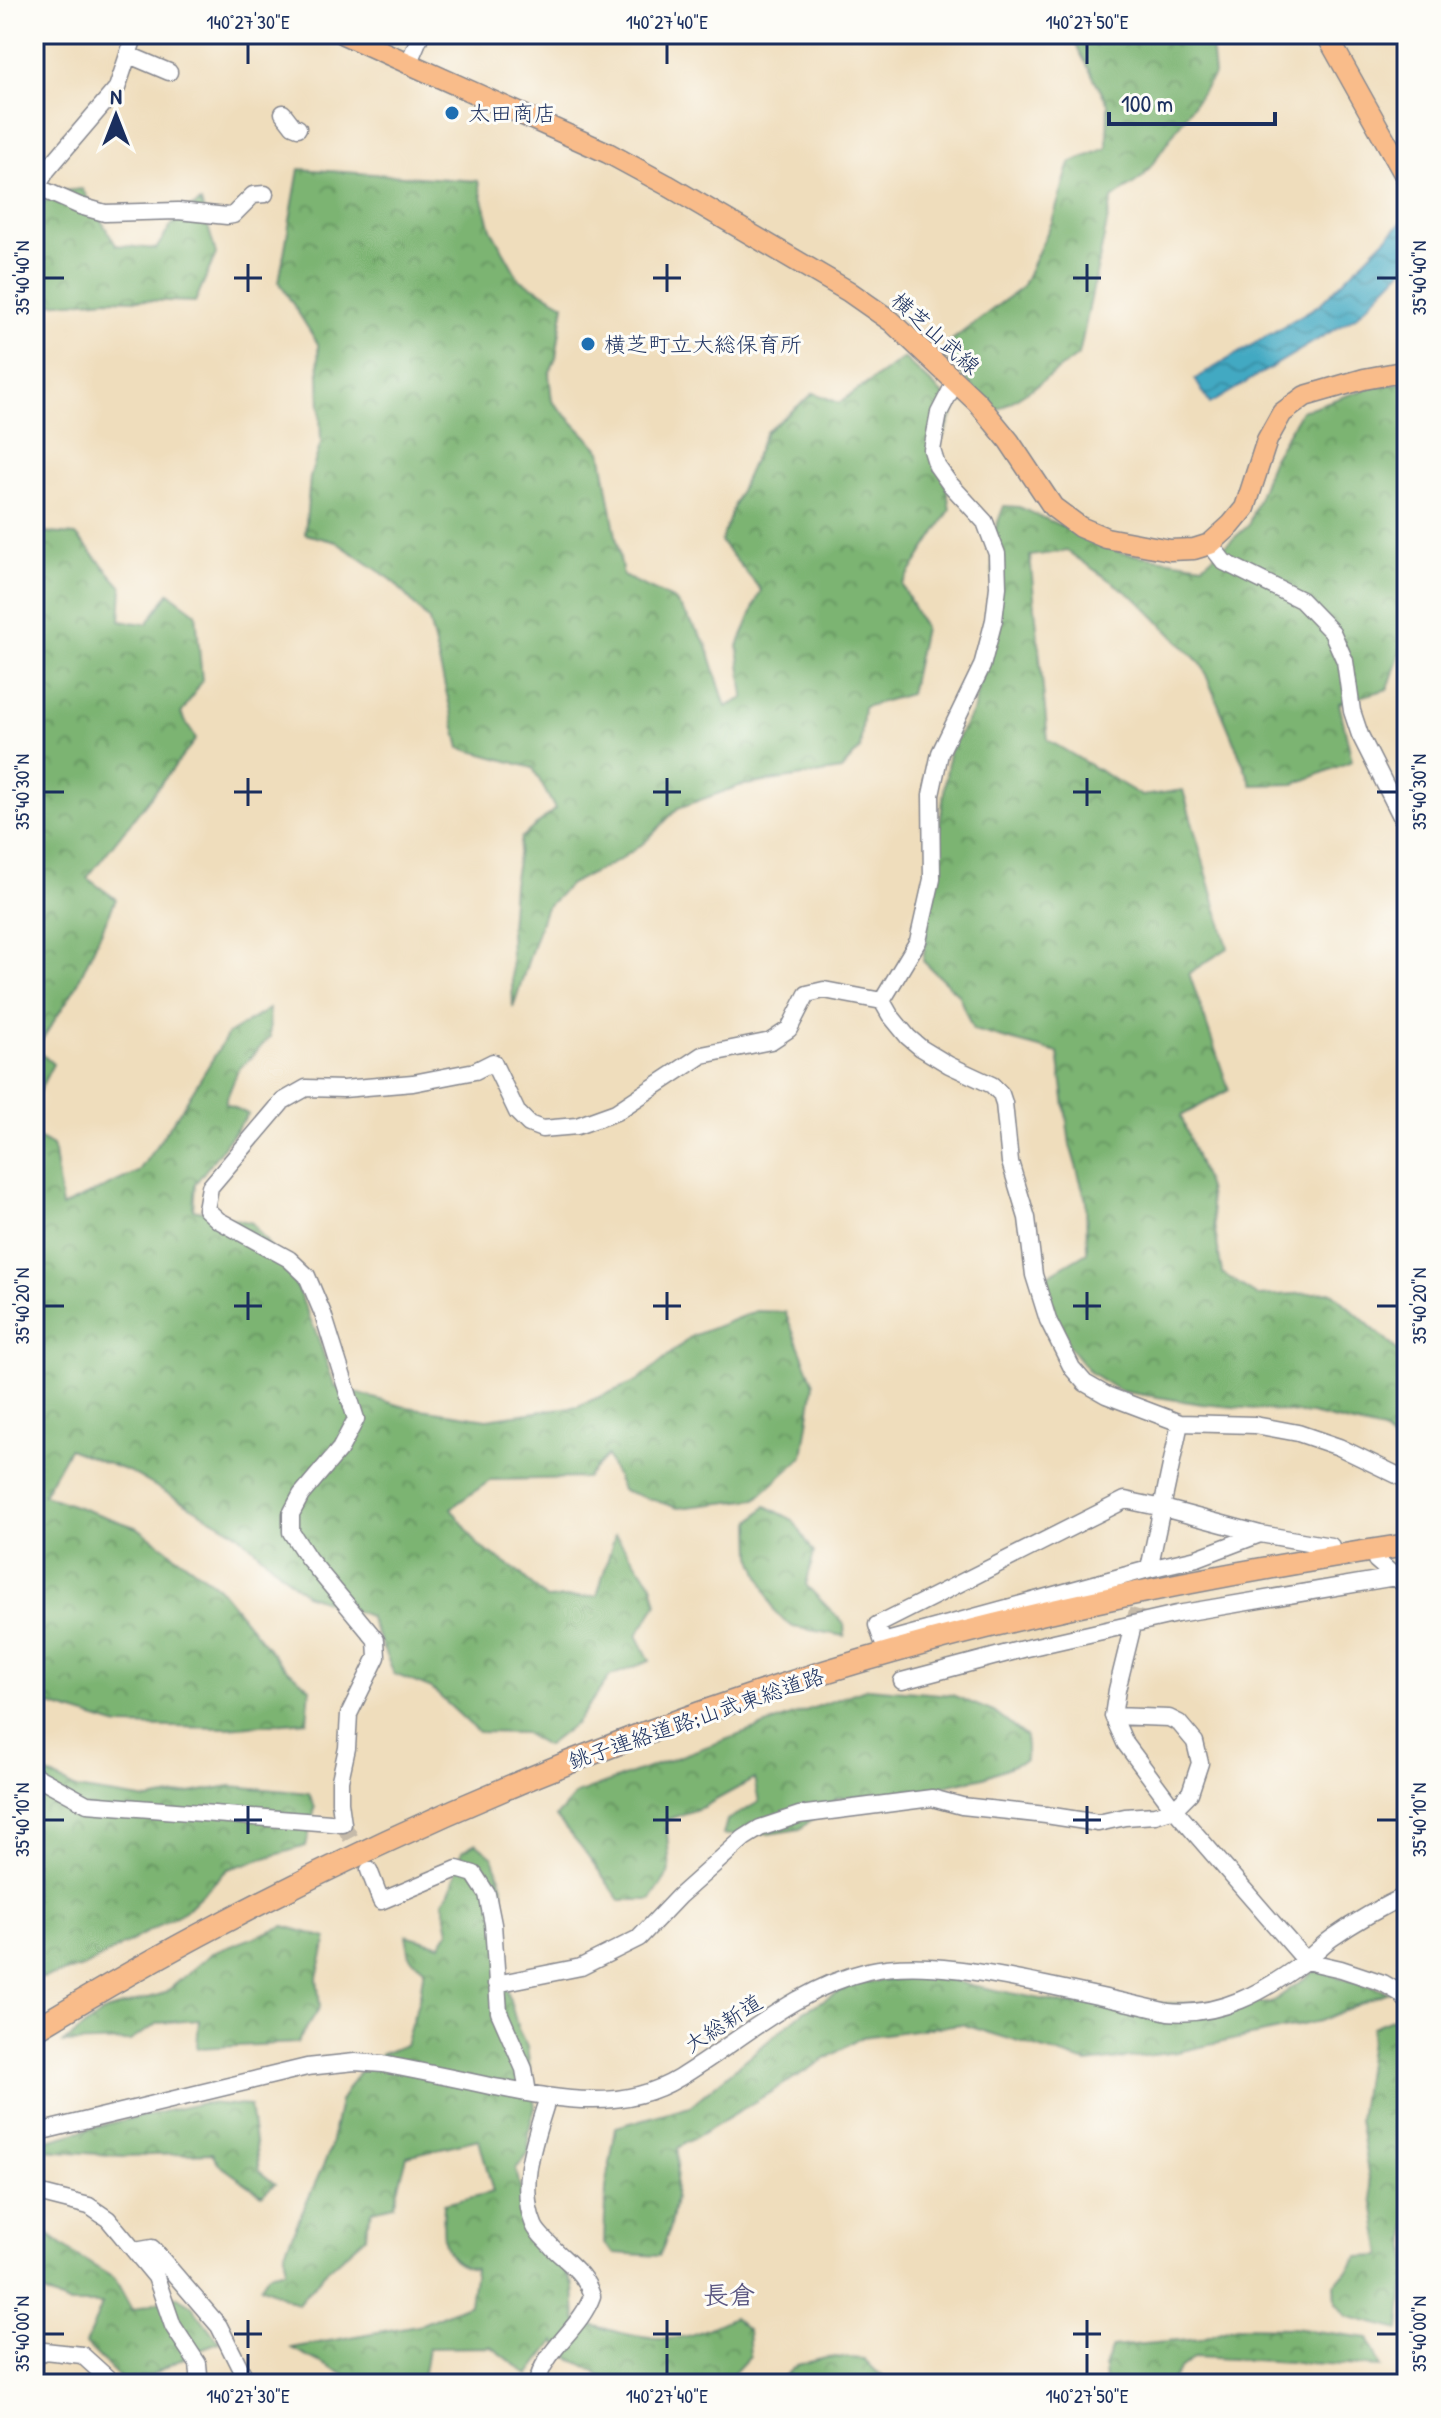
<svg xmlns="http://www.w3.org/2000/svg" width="1441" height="2418" font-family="'Patrick Hand','Klee One',sans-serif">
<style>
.forest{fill:url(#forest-crowns);stroke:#4c7268;stroke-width:2}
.water{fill:url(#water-waves);stroke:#2e6c90;stroke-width:2}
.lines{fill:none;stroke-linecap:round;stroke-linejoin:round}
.minor-tunnel{stroke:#c5baa9;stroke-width:16;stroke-dasharray:16 8;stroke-linecap:butt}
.minor-casing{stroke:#85868d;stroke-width:19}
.major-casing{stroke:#85868d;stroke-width:23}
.highway-casing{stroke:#85868d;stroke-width:25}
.minor{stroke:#fff;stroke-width:16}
.major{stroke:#f9bc8a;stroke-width:20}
.highway{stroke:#f9bc8a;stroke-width:22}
.ticks{fill:none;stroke:#1b2f5e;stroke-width:3}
.poi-dot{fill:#1f6fb2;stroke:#fdfcf7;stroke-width:3}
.labels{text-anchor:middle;stroke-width:6;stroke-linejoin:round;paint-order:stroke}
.poi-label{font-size:22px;fill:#1b2f5e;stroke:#fdfcf7;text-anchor:start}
.street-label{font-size:22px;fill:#1b2f5e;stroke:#fdfcf7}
.quarter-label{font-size:26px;font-weight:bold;fill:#5d5983;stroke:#fdfcf7}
.neatline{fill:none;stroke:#1b2f5e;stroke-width:3}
.ticks-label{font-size:20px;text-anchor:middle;fill:#1b2f5e}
</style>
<defs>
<pattern id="forest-crowns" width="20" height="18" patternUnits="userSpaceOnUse" patternTransform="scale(2)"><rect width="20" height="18" fill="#7cb472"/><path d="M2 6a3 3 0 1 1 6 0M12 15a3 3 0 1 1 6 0" fill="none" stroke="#659361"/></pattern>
<pattern id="water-waves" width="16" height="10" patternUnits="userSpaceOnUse" patternTransform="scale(2)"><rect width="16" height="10" fill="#42a9c2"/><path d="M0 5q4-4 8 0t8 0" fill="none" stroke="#368aa1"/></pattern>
</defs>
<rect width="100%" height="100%" fill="#fdfcf7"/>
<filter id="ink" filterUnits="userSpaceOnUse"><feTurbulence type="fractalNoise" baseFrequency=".0125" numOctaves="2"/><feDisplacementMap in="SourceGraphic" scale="16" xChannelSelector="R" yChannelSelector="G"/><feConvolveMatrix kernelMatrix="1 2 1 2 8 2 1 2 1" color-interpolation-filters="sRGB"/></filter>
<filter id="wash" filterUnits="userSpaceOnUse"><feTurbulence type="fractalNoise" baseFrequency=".006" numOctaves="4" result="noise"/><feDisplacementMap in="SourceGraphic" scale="32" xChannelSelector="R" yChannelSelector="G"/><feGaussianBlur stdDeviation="1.8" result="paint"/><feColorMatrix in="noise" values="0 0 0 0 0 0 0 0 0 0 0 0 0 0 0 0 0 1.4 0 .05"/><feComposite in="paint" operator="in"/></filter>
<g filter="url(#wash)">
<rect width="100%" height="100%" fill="#efddbc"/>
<path class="forest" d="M1070 34H1210L1214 75 1144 176 1112 199 1079 355 1036 386 995 412 943 354 947 344 1022 287 1052 222 1070 163 1107 148 1108 104Z
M299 169 478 181 491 229 519 279 564 304 556 358 549 374 552 401 601 451 623 576 675 600 706 643 726 707 744 698 738 646 761 590 721 542 737 497 766 432 814 393 839 403 904 358 956 407 940 444 950 510 902 585 924 628 910 694 864 707 860 749 841 770 739 786 678 808 645 842 618 861 570 884 545 909 513 1008 510 929 513 884 521 838 555 809 533 768 460 748 429 621 392 580 336 542 305 534 310 477 321 443 318 344 279 282Z
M82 189 116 245 156 249 179 214 201 202 216 254 195 302 109 299 34 305V213L54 192Z
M1407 382V631L1388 689 1339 703 1352 761 1295 784 1252 785 1202 665 1138 600 1067 551 1030 556 1048 740 1142 796 1183 790 1228 948 1189 973 1229 1090 1181 1116 1208 1188 1222 1273 1258 1296 1332 1292 1407 1359V1458L1383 1431 1311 1414 1202 1404 1120 1391 1090 1372 1064 1340 1043 1278 1087 1252 1086 1200 1070 1145 1058 1053 973 1030 958 994 923 961 949 752 974 709 982 666 994 620 992 538 1004 506 1019 507 1122 553 1203 565 1248 526 1273 458 1301 411 1369 388Z
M34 532 76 535 122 587 120 621 147 624 169 593 196 613 202 681 181 714 196 739 87 878 116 899 76 987 36 1049 53 1064 34 1101Z
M269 1009 270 1037 238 1070 225 1103 248 1114 195 1184 193 1209 252 1223 292 1276 317 1335 335 1387 401 1406 487 1419 578 1406 637 1381 692 1336 756 1311 785 1312 814 1384 803 1456 756 1499 678 1508 622 1490 607 1456 586 1478 491 1480 451 1508 480 1547 519 1572 546 1599 597 1596 615 1535 652 1584 657 1604 637 1635 650 1661 610 1676 576 1723 546 1746 524 1733 478 1732 432 1689 394 1674 369 1616 305 1594 237 1533 130 1472 69 1449 43 1495 138 1528 218 1587 279 1662 310 1688 307 1721 227 1728 119 1726 37 1701 34 1690V1136L53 1146 62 1207 138 1172 183 1107 228 1034Z
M766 1506 793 1520 814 1553 806 1585 844 1624 845 1636 793 1627 775 1613 752 1556 751 1522Z
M868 1688 952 1695 994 1712 1026 1737V1760L984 1777 923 1791 837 1798 800 1829 768 1834 723 1835 727 1820 759 1802 754 1779 703 1807 666 1820 670 1871 651 1900H620L580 1845 556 1817 576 1794Z
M34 1767 76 1789 148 1800 231 1786 309 1793 315 1808 306 1846 228 1869 185 1911 82 1968 34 1980Z
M476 1843 493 1857 503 1886V1922L507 1951 503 1975 518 2029 527 2047 535 2107 528 2134 529 2152 516 2169 529 2231 559 2259 574 2286 576 2320C602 2328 640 2340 668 2339 691 2338 713 2326 733 2317L748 2330 750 2356 731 2376 732 2384H607L594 2371 567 2356 555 2341 529 2375 492 2347 428 2348 422 2384H363L291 2348 422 2324 470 2304 475 2268C438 2263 443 2234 444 2204L493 2192 479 2139 407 2156 394 2205 373 2210 367 2223 366 2236 324 2273 298 2304 261 2286 268 2274 285 2270V2251L330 2150 340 2101 358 2073 382 2054 405 2045 420 1995 424 1968 410 1957 406 1935 440 1945 449 1931 443 1901 451 1890 462 1851Z
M284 1926 327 1938 317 1977 320 2007 297 2043 197 2048 199 2020 159 2023 130 2041 63 2043 106 2011 165 1993 212 1953Z
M1316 1970 1388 1992 1320 2021 1177 2052 1087 2063 961 2024 862 2037 678 2148C676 2185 676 2222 659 2256L614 2253 604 2243 606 2188 616 2127 690 2106 804 2011 853 1984 927 1976 1065 2004 1271 2003Z
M1404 2014 1407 2036V2083L1403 2088 1393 2122 1399 2168 1407 2196V2284L1404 2287 1400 2330 1346 2316 1336 2303 1335 2284 1358 2257 1382 2256 1359 2119 1372 2027Z
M203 2103 250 2106 259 2171 275 2184 262 2195 220 2165 212 2153 123 2156 34 2149V2144L102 2125Z
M34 2223 71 2252 115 2279 132 2310 176 2296 192 2306 219 2342 203 2348 151 2375 122 2380 86 2344 102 2304H68L40 2291 34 2295Z
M1236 2327 1293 2328 1368 2338 1381 2367 1195 2357 1180 2369 1169 2384H1105L1104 2367 1112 2347 1200 2339Z
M830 2357 864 2359 878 2373 895 2384H775L797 2365Z"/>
<path class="water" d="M1407 217V265L1357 316 1210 404 1195 379 1320 304Z"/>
</g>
<g filter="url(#ink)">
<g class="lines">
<path class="minor-tunnel" d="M1133 1625 1144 1586
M343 1824 364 1862"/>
<g class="minor-casing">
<path id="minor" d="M135 34 117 88 47 170 37 187 80 206 105 213 178 211 227 216 233 215 253 195 265 194
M129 55 169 72
M409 62 421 34
M283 113 293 126 298 128
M1210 544 1224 562 1301 600 1332 632 1345 661 1352 711 1360 735 1407 828
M882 1001 918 941 932 879 931 795 940 753 982 666 994 620 998 587 997 554 985 522 949 483 937 466 932 450 939 413 955 382
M1260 1534 1197 1558 1149 1569 883 1642 877 1625 1125 1500 1163 1508 1260 1534 1331 1546
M1376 1560 1407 1587
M1149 1569 1180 1423
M1133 1625 1117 1690 1113 1716 1125 1743 1174 1809 1306 1961 1341 1969 1383 1983 1400 1993 1407 2001
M902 1681 1023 1649 1177 1614 1407 1575
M34 1775 87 1804 343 1824 340 1802V1780L347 1748 349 1714 377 1657 376 1640 308 1558 291 1532V1514L301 1495 340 1449 356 1419 323 1314 307 1276 289 1259 218 1220 206 1209 210 1187 283 1101 306 1088 343 1089 413 1083 475 1071 493 1062 517 1112 529 1124 542 1129 577 1126 616 1112 702 1055 771 1041 789 1029 807 994 824 990 882 1001 890 1015 908 1037 921 1048 949 1065 992 1085 1001 1094 1004 1103 1010 1162 1027 1218 1034 1275 1048 1320 1072 1368 1085 1383 1106 1395 1180 1423 1255 1425 1298 1433 1339 1447 1407 1480
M369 1870 381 1901 457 1869 474 1874 487 1894 493 1924 499 2012 524 2069 528 2093
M496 1984 581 1967 639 1938 679 1896 744 1838 760 1828 799 1815 932 1798 962 1806 1046 1815 1098 1823 1125 1817 1155 1815 1174 1809 1190 1793 1200 1763 1195 1742 1179 1723 1169 1718 1113 1716
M34 2133 307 2067 355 2062 383 2064C418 2071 454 2078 490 2086 553 2098 620 2114 679 2078 740 2041 797 1988 868 1971 923 1958 1001 1976 1055 1987 1093 1995 1130 2003 1168 2012 1220 2017 1264 1992 1304 1962 1313 1955 1322 1945 1332 1938 1355 1922 1381 1907 1407 1895
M34 2192 89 2206 108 2219 156 2277 173 2326 198 2364 200 2384
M135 2251 152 2248 219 2326 248 2384
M34 2357 44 2351 82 2355 114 2384
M537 2384C542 2352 581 2328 592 2296 585 2273 569 2264 553 2248 547 2241 537 2233 534 2225 517 2184 536 2136 548 2097
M1405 2384 1407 2381"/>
</g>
<g class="major-casing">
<path id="major" d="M343 34 608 153 667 185 848 291 891 321 977 402 1009 441 1053 507 1080 527 1106 538 1170 550 1194 549 1210 544 1231 525 1245 508 1267 440 1282 413 1305 396 1364 379 1407 371
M1326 34 1407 179"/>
</g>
<g class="highway-casing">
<path id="highway" d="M34 2030C95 1993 157 1957 220 1924 396 1831 579 1752 768 1690 975 1621 1192 1578 1407 1545"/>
</g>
<use href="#minor" class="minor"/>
<use href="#major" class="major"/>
<use href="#highway" class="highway"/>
</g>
</g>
<path class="ticks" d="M248 44V64M667 44V64M1087 44V64M248 264V292M667 264V292M1087 264V292M44 278H64M234 278H262M653 278H681M1073 278H1101M1377 278H1397M248 778V806M667 778V806M1087 778V806M44 792H64M234 792H262M653 792H681M1073 792H1101M1377 792H1397M248 1292V1320M667 1292V1320M1087 1292V1320M44 1306H64M234 1306H262M653 1306H681M1073 1306H1101M1377 1306H1397M248 1806V1834M667 1806V1834M1087 1806V1834M44 1820H64M234 1820H262M653 1820H681M1073 1820H1101M1377 1820H1397M248 2320V2348M667 2320V2348M1087 2320V2348M44 2334H64M234 2334H262M653 2334H681M1073 2334H1101M1377 2334H1397M248 2354V2374M667 2354V2374M1087 2354V2374"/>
<g class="poi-dot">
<circle cx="452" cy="113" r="8"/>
<circle cx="588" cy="344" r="8"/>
</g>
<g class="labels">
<g class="poi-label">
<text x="468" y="121">太田商店</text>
<text x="604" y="352">横芝町立大総保育所</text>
</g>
<g class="street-label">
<text transform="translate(936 333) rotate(42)" y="8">横芝山武線</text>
<text transform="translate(696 1718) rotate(-19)" y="8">銚子連絡道路;山武東総道路</text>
<text transform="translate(723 2023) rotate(-33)" y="8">大総新道</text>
</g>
<g class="quarter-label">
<text x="729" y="2304">長倉</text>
</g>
</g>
<rect width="1441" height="2418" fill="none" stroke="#fdfcf7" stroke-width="88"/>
<g transform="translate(116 116)" stroke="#fdfcf7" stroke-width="6" paint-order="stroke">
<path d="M0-6L14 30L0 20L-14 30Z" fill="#1b2f5e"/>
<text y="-12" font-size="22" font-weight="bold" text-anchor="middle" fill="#1b2f5e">N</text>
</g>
<path d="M1109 112v12h166v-12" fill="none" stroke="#1b2f5e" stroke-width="4"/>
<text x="1121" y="112" font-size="24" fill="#1b2f5e" stroke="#fdfcf7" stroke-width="6" paint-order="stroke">100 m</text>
<rect x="44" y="44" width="1353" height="2330" class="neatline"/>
<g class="ticks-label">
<text x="248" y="29">140°27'30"E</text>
<text x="667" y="29">140°27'40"E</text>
<text x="1087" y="29">140°27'50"E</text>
<text transform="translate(22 278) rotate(-90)" y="7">35°40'40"N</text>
<text transform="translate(1419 278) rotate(-90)" y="7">35°40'40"N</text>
<text transform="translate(22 792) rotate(-90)" y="7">35°40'30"N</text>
<text transform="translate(1419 792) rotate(-90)" y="7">35°40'30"N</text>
<text transform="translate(22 1306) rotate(-90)" y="7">35°40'20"N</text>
<text transform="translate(1419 1306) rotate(-90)" y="7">35°40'20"N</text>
<text transform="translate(22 1820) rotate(-90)" y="7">35°40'10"N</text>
<text transform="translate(1419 1820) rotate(-90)" y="7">35°40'10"N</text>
<text transform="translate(22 2334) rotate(-90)" y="7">35°40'00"N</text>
<text transform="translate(1419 2334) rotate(-90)" y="7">35°40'00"N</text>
<text x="248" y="2403">140°27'30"E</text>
<text x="667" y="2403">140°27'40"E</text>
<text x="1087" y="2403">140°27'50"E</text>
</g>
</svg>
